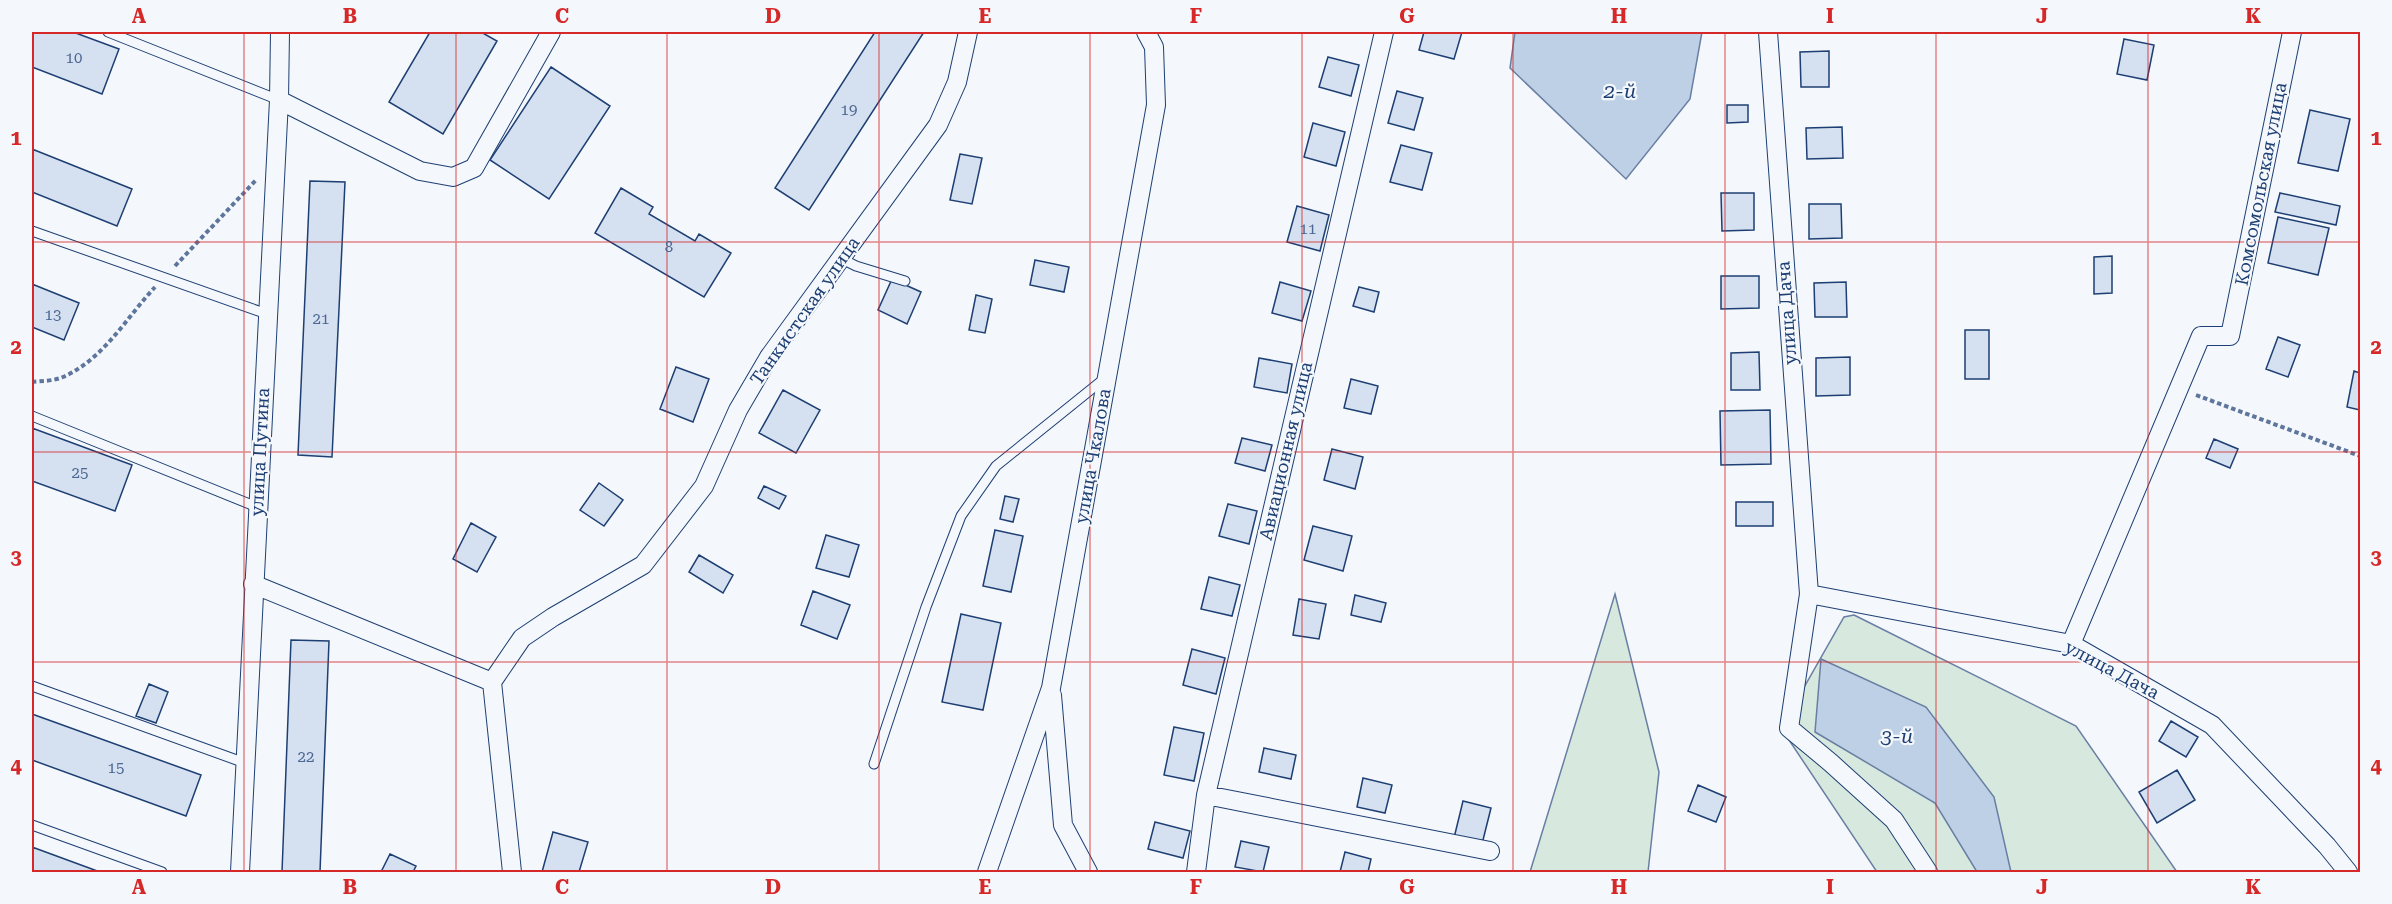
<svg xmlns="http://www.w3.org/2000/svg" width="2392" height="904" font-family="'Roboto Serif',serif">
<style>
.green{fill:#d7e8df;stroke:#687fa3;stroke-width:1.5}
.water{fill:#bed0e5;stroke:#687fa3;stroke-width:1.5}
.building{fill:#d5e0f0;stroke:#1d3f73;stroke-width:1.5}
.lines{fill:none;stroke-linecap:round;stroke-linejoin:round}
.service-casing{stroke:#1d3f73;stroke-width:11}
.minor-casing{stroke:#1d3f73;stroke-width:20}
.path{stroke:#5e769c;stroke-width:4;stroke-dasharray:4.5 3;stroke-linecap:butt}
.service{stroke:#f4f7fb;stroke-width:9}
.minor{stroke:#f4f7fb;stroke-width:18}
.grid{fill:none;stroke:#d62828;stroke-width:1.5;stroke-opacity:0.55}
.labels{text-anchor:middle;stroke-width:4.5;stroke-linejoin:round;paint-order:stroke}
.number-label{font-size:15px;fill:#4b6792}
.street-label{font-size:18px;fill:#1d3f73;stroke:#f4f7fb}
.water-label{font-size:20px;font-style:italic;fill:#1d3f73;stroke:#f4f7fb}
.neatline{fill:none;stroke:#d62828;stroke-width:2}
.grid-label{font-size:20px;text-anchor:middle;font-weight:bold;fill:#d62828}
</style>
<rect width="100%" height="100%" fill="#f4f7fb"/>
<path class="green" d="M1615 594 1659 772 1648 872H1530Z
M1854 615 2076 726 2177 872H1877L1781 728 1844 617Z"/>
<path class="water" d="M1515 32H1702L1690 99 1626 179 1510 68Z
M1821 659 1926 707 1994 797 2011 872H1977L1935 803 1815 732Z"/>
<path class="building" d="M32 32H73L119 49 102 94 32 67Z
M430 32H481L497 41 443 134 389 102Z
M875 32H924L809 210 775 188Z
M1424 32H1462L1454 59 1419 50Z
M2124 39 2154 45 2147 80 2117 74Z
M1829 51V87H1801L1800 52Z
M1328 57 1359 65 1351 96 1319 87Z
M551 67 610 106 549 199 490 160Z
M1397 91 1423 98 1414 130 1388 123Z
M1727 105H1748V122L1727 123Z
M2310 110 2350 119 2338 171 2298 163Z
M1313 123 1345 132 1336 166 1304 157Z
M1842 127 1843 158 1807 159 1806 128Z
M1401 145 1432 153 1422 190 1390 182Z
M32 149 132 189 117 226 32 192Z
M960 154 982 158 972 204 950 200Z
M310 181 345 182 332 457 298 455Z
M621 188 653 207 649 214 695 241 699 234 731 253 704 297 595 233Z
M1721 193H1754V230L1722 231Z
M2280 193 2340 206 2336 225 2275 212Z
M1809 204H1841L1842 238 1809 239Z
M1297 206 1329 215 1320 251 1287 242Z
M2278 217 2329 228 2318 275 2268 263Z
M2112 256V293L2094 294V257Z
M1035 260 1069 267 1064 292 1030 285Z
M1721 276H1759V308L1721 309Z
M892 279 921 292 907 324 878 310Z
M1280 282 1311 291 1302 321 1272 313Z
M1846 282 1847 317H1815L1814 283Z
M32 284 79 303 64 340 32 327Z
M1359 287 1379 292 1374 312 1353 306Z
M976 295 992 299 985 333 969 330Z
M1965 330H1989V379H1965Z
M2278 337 2300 345 2288 377 2266 369Z
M1759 352 1760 390H1731V353Z
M1850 357V395L1816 396V358Z
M1259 358 1292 364 1287 393 1254 387Z
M676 367 709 379 693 422 660 409Z
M2354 371 2360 373V410L2347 407Z
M1351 379 1378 386 1371 414 1344 408Z
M783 390 820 410 796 453 759 433Z
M1770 410 1771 464 1721 465 1720 411Z
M32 428 132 465 115 511 32 481Z
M1242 438 1272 445 1265 471 1235 463Z
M2214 439 2238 449 2230 468 2206 458Z
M1332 449 1363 457 1355 489 1324 480Z
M599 483 623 500 604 526 580 510Z
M764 486 786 496 779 509 758 498Z
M1005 496 1019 499 1013 522 1000 519Z
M1736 502H1773V526H1736Z
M1228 504 1257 511 1249 544 1219 536Z
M471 523 496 537 477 572 453 559Z
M1313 526 1352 536 1343 571 1304 560Z
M995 530 1023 536 1011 592 983 586Z
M826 535 859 545 849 577 816 568Z
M699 555 733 575 723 593 689 572Z
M1209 577 1240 585 1232 616 1201 609Z
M813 591 850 605 837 639 801 625Z
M1355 595 1386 603 1381 622 1351 615Z
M1299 599 1326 604 1319 639 1293 635Z
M961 614 1001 623 983 710 942 702Z
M291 640 329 641 320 872H282Z
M1192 649 1225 658 1216 694 1183 685Z
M149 684 168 692 156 723 136 716Z
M32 714 201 775 186 816 32 760Z
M2171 721 2198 737 2186 757 2159 741Z
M1174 727 1204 733 1194 781 1164 775Z
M1264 748 1296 755 1291 779 1259 772Z
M2177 770 2195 800 2157 823 2139 792Z
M1363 778 1392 785 1385 813 1357 807Z
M1698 785 1726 797 1716 822 1688 811Z
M1463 801 1491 808 1482 844 1454 838Z
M1155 822 1190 831 1183 858 1148 849Z
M553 832 588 842 579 872H542Z
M1241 841 1269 847 1263 872 1235 867Z
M32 847 100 872H32Z
M1345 852 1371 859 1368 872H1340Z
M390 854 416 866 413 872H381Z"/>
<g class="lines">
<g class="service-casing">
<path id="service" d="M108 32 279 100
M32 231 267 314
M840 258 856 266 905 281
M32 416 257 507
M32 686 245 763
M874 764 926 607 961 516 996 466 1104 379
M32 825 162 872"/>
</g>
<g class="minor-casing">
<path id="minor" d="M1768 32 1809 594 1789 728 1831 763 1894 820 1928 872
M279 100 420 171 453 177 474 168 551 32
M253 584 492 682
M1809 594 2071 644 2212 725 2327 846 2348 872
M2071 644 2201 336H2230L2292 32
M1052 695 1063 825 1088 872
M1206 795 1490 851
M240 872 279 100 280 32
M512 872 492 682 522 638 553 617 643 565 704 486 738 410 769 357 938 125 957 82 968 32
M987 872 1051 688 1156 105 1154 47 1146 32
M1196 872 1206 795 1384 32"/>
</g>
<path class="path" d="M175 266 256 180
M32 382C41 381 54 381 63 377 104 359 126 318 155 287
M2196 395 2360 456"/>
<use href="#service" class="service"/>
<use href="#minor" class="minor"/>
</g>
<path class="grid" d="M244 32V872M456 32V872M667 32V872M879 32V872M1090 32V872M1302 32V872M1513 32V872M1725 32V872M1936 32V872M2148 32V872M32 242H2360M32 452H2360M32 662H2360"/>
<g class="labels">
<g class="number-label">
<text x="74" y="63">10</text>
<text x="849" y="115">19</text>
<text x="1308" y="234">11</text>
<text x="669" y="252">8</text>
<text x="53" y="320">13</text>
<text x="321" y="324">21</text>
<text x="80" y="478">25</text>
<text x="306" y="762">22</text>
<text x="116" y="773">15</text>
</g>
<g class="street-label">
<text transform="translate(2261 184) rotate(-79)" y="6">Комсомольская улица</text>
<text transform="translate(805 311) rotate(-55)" y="6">Танкистская улица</text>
<text transform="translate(1787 313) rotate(-94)" y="6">улица Дача</text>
<text transform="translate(1286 451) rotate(-77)" y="6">Авиационная улица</text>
<text transform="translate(260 452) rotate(-87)" y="6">улица Путина</text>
<text transform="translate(1093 456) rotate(-80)" y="6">улица Чкалова</text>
<text transform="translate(2112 670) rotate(28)" y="6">улица Дача</text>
</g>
<g class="water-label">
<text x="1620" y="98">2-й</text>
<text x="1897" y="743">3-й</text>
</g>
</g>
<rect width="2392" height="904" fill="none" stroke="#f4f7fb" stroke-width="66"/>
<rect x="33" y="33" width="2326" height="838" class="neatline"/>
<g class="grid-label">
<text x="139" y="23">A</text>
<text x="350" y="23">B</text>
<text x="562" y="23">C</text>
<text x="773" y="23">D</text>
<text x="985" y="23">E</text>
<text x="1196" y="23">F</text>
<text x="1407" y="23">G</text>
<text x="1619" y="23">H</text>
<text x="1830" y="23">I</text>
<text x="2042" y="23">J</text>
<text x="2253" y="23">K</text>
<text x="16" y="145">1</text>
<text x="2376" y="145">1</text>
<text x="16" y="354">2</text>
<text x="2376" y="354">2</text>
<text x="16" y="564">3</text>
<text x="2376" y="564">3</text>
<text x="16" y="773">4</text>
<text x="2376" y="773">4</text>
<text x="139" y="894">A</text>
<text x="350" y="894">B</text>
<text x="562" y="894">C</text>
<text x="773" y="894">D</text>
<text x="985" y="894">E</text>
<text x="1196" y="894">F</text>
<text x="1407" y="894">G</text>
<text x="1619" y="894">H</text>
<text x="1830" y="894">I</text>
<text x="2042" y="894">J</text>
<text x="2253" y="894">K</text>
</g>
</svg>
